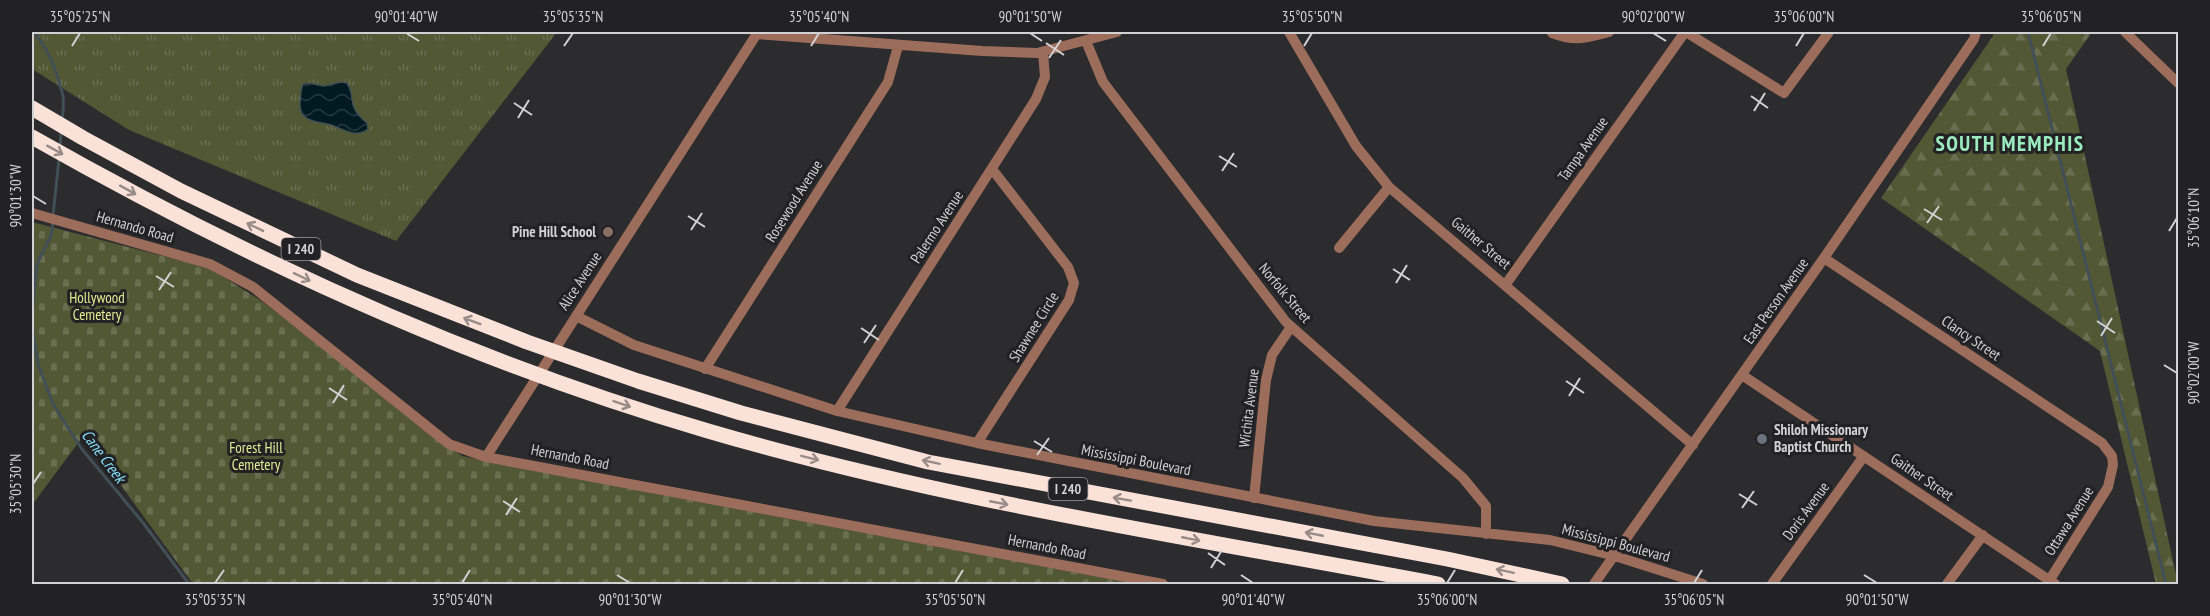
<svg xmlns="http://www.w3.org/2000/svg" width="2210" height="616" font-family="'PT Sans Narrow',sans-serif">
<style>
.grass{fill:url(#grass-tufts)}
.forest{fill:url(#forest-firs)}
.cemetery{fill:url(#cemetery-stones)}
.water{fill:url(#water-waves);stroke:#405056;stroke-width:1.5}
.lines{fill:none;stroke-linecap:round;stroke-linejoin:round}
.stream{stroke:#405056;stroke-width:3}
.minor{stroke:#9c6d5b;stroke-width:10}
.highway{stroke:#fae2d9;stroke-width:15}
.oneway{stroke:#998b88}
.ticks{fill:none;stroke:#d2d1d3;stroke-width:2}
.education-dot{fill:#8d6e63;stroke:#222124;stroke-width:2}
.worship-dot{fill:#6b7280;stroke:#222124;stroke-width:2}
.labels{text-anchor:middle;stroke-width:6;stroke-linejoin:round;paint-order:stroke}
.shield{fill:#222124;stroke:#9d9c9e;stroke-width:1.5}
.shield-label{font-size:14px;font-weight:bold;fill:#d2d1d3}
.street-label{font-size:15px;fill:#d2d1d3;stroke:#222124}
.poi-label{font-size:15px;font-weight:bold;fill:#d2d1d3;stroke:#222124;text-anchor:end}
.park-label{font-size:15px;fill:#e0ed90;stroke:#222124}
.water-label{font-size:16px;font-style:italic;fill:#85defb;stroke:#222124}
.district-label{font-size:21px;font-weight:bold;letter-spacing:1.5px;fill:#9bebbf;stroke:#222124}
.neatline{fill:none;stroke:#d2d1d3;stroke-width:2}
.ticks-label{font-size:15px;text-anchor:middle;fill:#d2d1d3}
</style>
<defs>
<pattern id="grass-tufts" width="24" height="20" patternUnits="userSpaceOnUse" patternTransform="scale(1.5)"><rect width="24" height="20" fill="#525734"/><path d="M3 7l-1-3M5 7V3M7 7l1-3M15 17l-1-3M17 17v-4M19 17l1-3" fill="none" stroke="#6a6e50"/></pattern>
<pattern id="forest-firs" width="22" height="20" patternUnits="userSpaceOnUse" patternTransform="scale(1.5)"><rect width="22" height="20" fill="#525734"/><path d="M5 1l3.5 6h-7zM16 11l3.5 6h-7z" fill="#6a6e50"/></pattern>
<pattern id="cemetery-stones" width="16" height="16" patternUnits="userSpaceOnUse" patternTransform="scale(1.5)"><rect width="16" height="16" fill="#525734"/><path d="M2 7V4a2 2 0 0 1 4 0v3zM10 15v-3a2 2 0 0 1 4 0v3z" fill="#6a6e50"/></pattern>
<pattern id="water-waves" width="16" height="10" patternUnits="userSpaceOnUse" patternTransform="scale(1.5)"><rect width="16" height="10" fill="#011921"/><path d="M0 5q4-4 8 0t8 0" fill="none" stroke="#253940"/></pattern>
</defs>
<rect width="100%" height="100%" fill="#2c2b2e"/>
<path class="grass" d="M32 32H557L396 241 129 130 32 69Z"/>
<path class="forest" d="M1993 32H2092L2066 69 2178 584H2156L2100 351 1881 198 1993 36Z"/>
<path class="cemetery" d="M32 222 209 268 263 302 462 456 1137 584H193L84 435 32 505Z"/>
<path class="water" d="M341 82 347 83C357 99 345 105 367 123L368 129C356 139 344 129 331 125 318 121 299 123 300 103 301 96 300 90 303 84L308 83 324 86Z"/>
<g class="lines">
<path class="stream" d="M33 32C48 46 58 76 63 96 64 103 63 112 62 120
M2028 32 2166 584
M60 147 61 132
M53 215 59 159
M32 316 37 264 51 236 53 222
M32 326 38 364 53 404 81 448 144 524 189 584"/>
<path class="minor" d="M1289 32 1356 146 1389 187 1693 445
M1686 32 1784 93 1829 32
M2125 32 2178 83
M1552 33C1575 42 1586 38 1609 32
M757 34 982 51 1037 53 1117 32
M1086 41 1103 82 1286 322 1463 478 1486 506V534
M32 213 210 264 253 287 449 444 486 457 1163 584
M1339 248 1389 187
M1824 258 2102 443 2112 456 2113 465 2108 487 2049 581
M1506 284 1685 32
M576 316 634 345 837 411 977 443 1374 521 1550 540 1615 556 1703 584
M705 369 888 82 898 46
M1742 375 2055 584
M837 411 1036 99 1045 77 1043 52
M977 443 1069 300 1074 283 1068 267 992 169
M486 457 758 32
M1254 498 1266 380 1272 355 1291 327
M1594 584 1824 258 1974 39 1976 32
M1772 584 1864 456
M1947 584 1983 535"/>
<path class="highway" d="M32 108 83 138 181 191 357 275 527 342 638 381 741 413 928 462 1447 559 1562 584
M32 137C245 258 471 362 708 431 947 501 1194 538 1438 584"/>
</g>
<defs><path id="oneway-shaft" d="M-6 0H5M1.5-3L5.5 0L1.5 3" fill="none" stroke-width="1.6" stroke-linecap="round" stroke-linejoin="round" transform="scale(1.5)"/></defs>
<g class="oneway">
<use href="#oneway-shaft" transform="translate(55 150) rotate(29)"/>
<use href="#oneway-shaft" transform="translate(128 190) rotate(29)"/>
<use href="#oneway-shaft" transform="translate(255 227) rotate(-154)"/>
<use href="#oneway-shaft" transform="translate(302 277) rotate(26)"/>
<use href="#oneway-shaft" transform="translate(472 321) rotate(-159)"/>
<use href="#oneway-shaft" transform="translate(622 404) rotate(19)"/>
<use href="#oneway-shaft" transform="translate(810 458) rotate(14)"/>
<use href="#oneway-shaft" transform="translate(931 462) rotate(-168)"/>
<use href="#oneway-shaft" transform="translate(1122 499) rotate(-170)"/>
<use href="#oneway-shaft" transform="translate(999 503) rotate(11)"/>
<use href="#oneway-shaft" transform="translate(1314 534) rotate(-169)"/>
<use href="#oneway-shaft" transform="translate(1191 539) rotate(11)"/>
<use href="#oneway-shaft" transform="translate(1505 571) rotate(-168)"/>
</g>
<path class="ticks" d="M406 33 419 41M1030 33 1042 41M1653 33 1666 41M1046 43 1064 55M72 46 80 33M564 46 573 33M811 46 819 33M1304 46 1312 33M1796 46 1804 33M2043 46 2051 33M1049 58 1061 40M1751 96 1768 108M514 103 532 115M1754 111 1765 93M518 118 529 100M1219 156 1237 167M1222 171 1234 153M33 196 46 204M1924 209 1942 220M688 216 705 227M1927 223 1939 206M691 230 702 213M2169 231 2177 218M1393 269 1410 280M156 276 174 287M1396 283 1407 265M159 290 171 272M2097 321 2115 333M861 328 879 340M2101 336 2112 318M864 343 876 325M2164 365 2177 373M1566 381 1584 393M329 388 347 400M1569 396 1580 378M333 403 344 385M1034 441 1052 452M1037 455 1049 438M33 484 41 472M1739 494 1757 505M503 501 520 512M1742 508 1754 491M506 515 517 498M1208 553 1225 565M1211 568 1222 550M617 575 630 583M1241 575 1253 583M1864 575 1877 583M215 583 224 570M462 583 470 570M955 583 963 570M1447 583 1455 570M1694 583 1702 570"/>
<circle class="education-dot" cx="608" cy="232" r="6"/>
<circle class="worship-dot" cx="1762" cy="439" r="6"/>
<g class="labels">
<g class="shield">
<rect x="281.5" y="238" width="39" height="22" rx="4.5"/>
<rect x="1048.5" y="478" width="39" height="22" rx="4.5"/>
</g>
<g class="shield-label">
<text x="301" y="254">I 240</text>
<text x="1068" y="494">I 240</text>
</g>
<g class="street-label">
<text transform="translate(1583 149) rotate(-55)" y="5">Tampa Avenue</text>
<text transform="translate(794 201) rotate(-58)" y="5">Rosewood Avenue</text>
<text transform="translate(135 227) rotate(16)" y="5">Hernando Road</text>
<text transform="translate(937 227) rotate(-57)" y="5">Palermo Avenue</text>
<text transform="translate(1481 243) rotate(40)" y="5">Gaither Street</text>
<text transform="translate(580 281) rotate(-57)" y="5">Alice Avenue</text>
<text transform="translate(1285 293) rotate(50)" y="5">Norfolk Street</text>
<text transform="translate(1776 301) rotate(-55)" y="5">East Person Avenue</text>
<text transform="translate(1034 327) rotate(-58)" y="5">Shawnee Circle</text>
<text transform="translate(1971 338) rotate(34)" y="5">Clancy Street</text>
<text transform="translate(1249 408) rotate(-83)" y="5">Wichita Avenue</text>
<text transform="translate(570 457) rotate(11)" y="5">Hernando Road</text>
<text transform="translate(1136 460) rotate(11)" y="5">Mississippi Boulevard</text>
<text transform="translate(1922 477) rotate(34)" y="5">Gaither Street</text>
<text transform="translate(1806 511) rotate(-54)" y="5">Doris Avenue</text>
<text transform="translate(2069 521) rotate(-58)" y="5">Ottawa Avenue</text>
<text transform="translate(1616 543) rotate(15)" y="5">Mississippi Boulevard</text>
<text transform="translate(1047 547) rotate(11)" y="5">Hernando Road</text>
</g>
<g class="poi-label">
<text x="596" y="237">Pine Hill School</text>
<text x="1774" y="435" text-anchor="start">Shiloh Missionary<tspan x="1774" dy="17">Baptist Church</tspan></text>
</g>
<g class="park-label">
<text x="97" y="303">Hollywood<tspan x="97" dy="17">Cemetery</tspan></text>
<text x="256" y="453">Forest Hill<tspan x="256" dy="17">Cemetery</tspan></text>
</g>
<g class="water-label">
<text transform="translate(104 456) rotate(53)" y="6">Cane Creek</text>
</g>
<g class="district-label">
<text x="2010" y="151">SOUTH MEMPHIS</text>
</g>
</g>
<rect width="2210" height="616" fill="none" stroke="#222124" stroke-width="66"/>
<rect x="33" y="33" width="2144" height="550" class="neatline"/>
<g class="ticks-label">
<text x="80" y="22">35°05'25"N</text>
<text x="406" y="22">90°01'40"W</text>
<text x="573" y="22">35°05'35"N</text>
<text x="819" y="22">35°05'40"N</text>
<text x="1030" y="22">90°01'50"W</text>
<text x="1312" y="22">35°05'50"N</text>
<text x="1653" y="22">90°02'00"W</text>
<text x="1804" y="22">35°06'00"N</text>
<text x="2051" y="22">35°06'05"N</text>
<text transform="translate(16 196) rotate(-90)" y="5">90°01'30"W</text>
<text transform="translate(2194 218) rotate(-90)" y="5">35°06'10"N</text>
<text transform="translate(2194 373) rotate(-90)" y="5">90°02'00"W</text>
<text transform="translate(16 484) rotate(-90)" y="5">35°05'30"N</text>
<text x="215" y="605">35°05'35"N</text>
<text x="462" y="605">35°05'40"N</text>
<text x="630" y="605">90°01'30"W</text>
<text x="955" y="605">35°05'50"N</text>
<text x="1253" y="605">90°01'40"W</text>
<text x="1447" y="605">35°06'00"N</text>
<text x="1694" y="605">35°06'05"N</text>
<text x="1877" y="605">90°01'50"W</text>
</g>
</svg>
